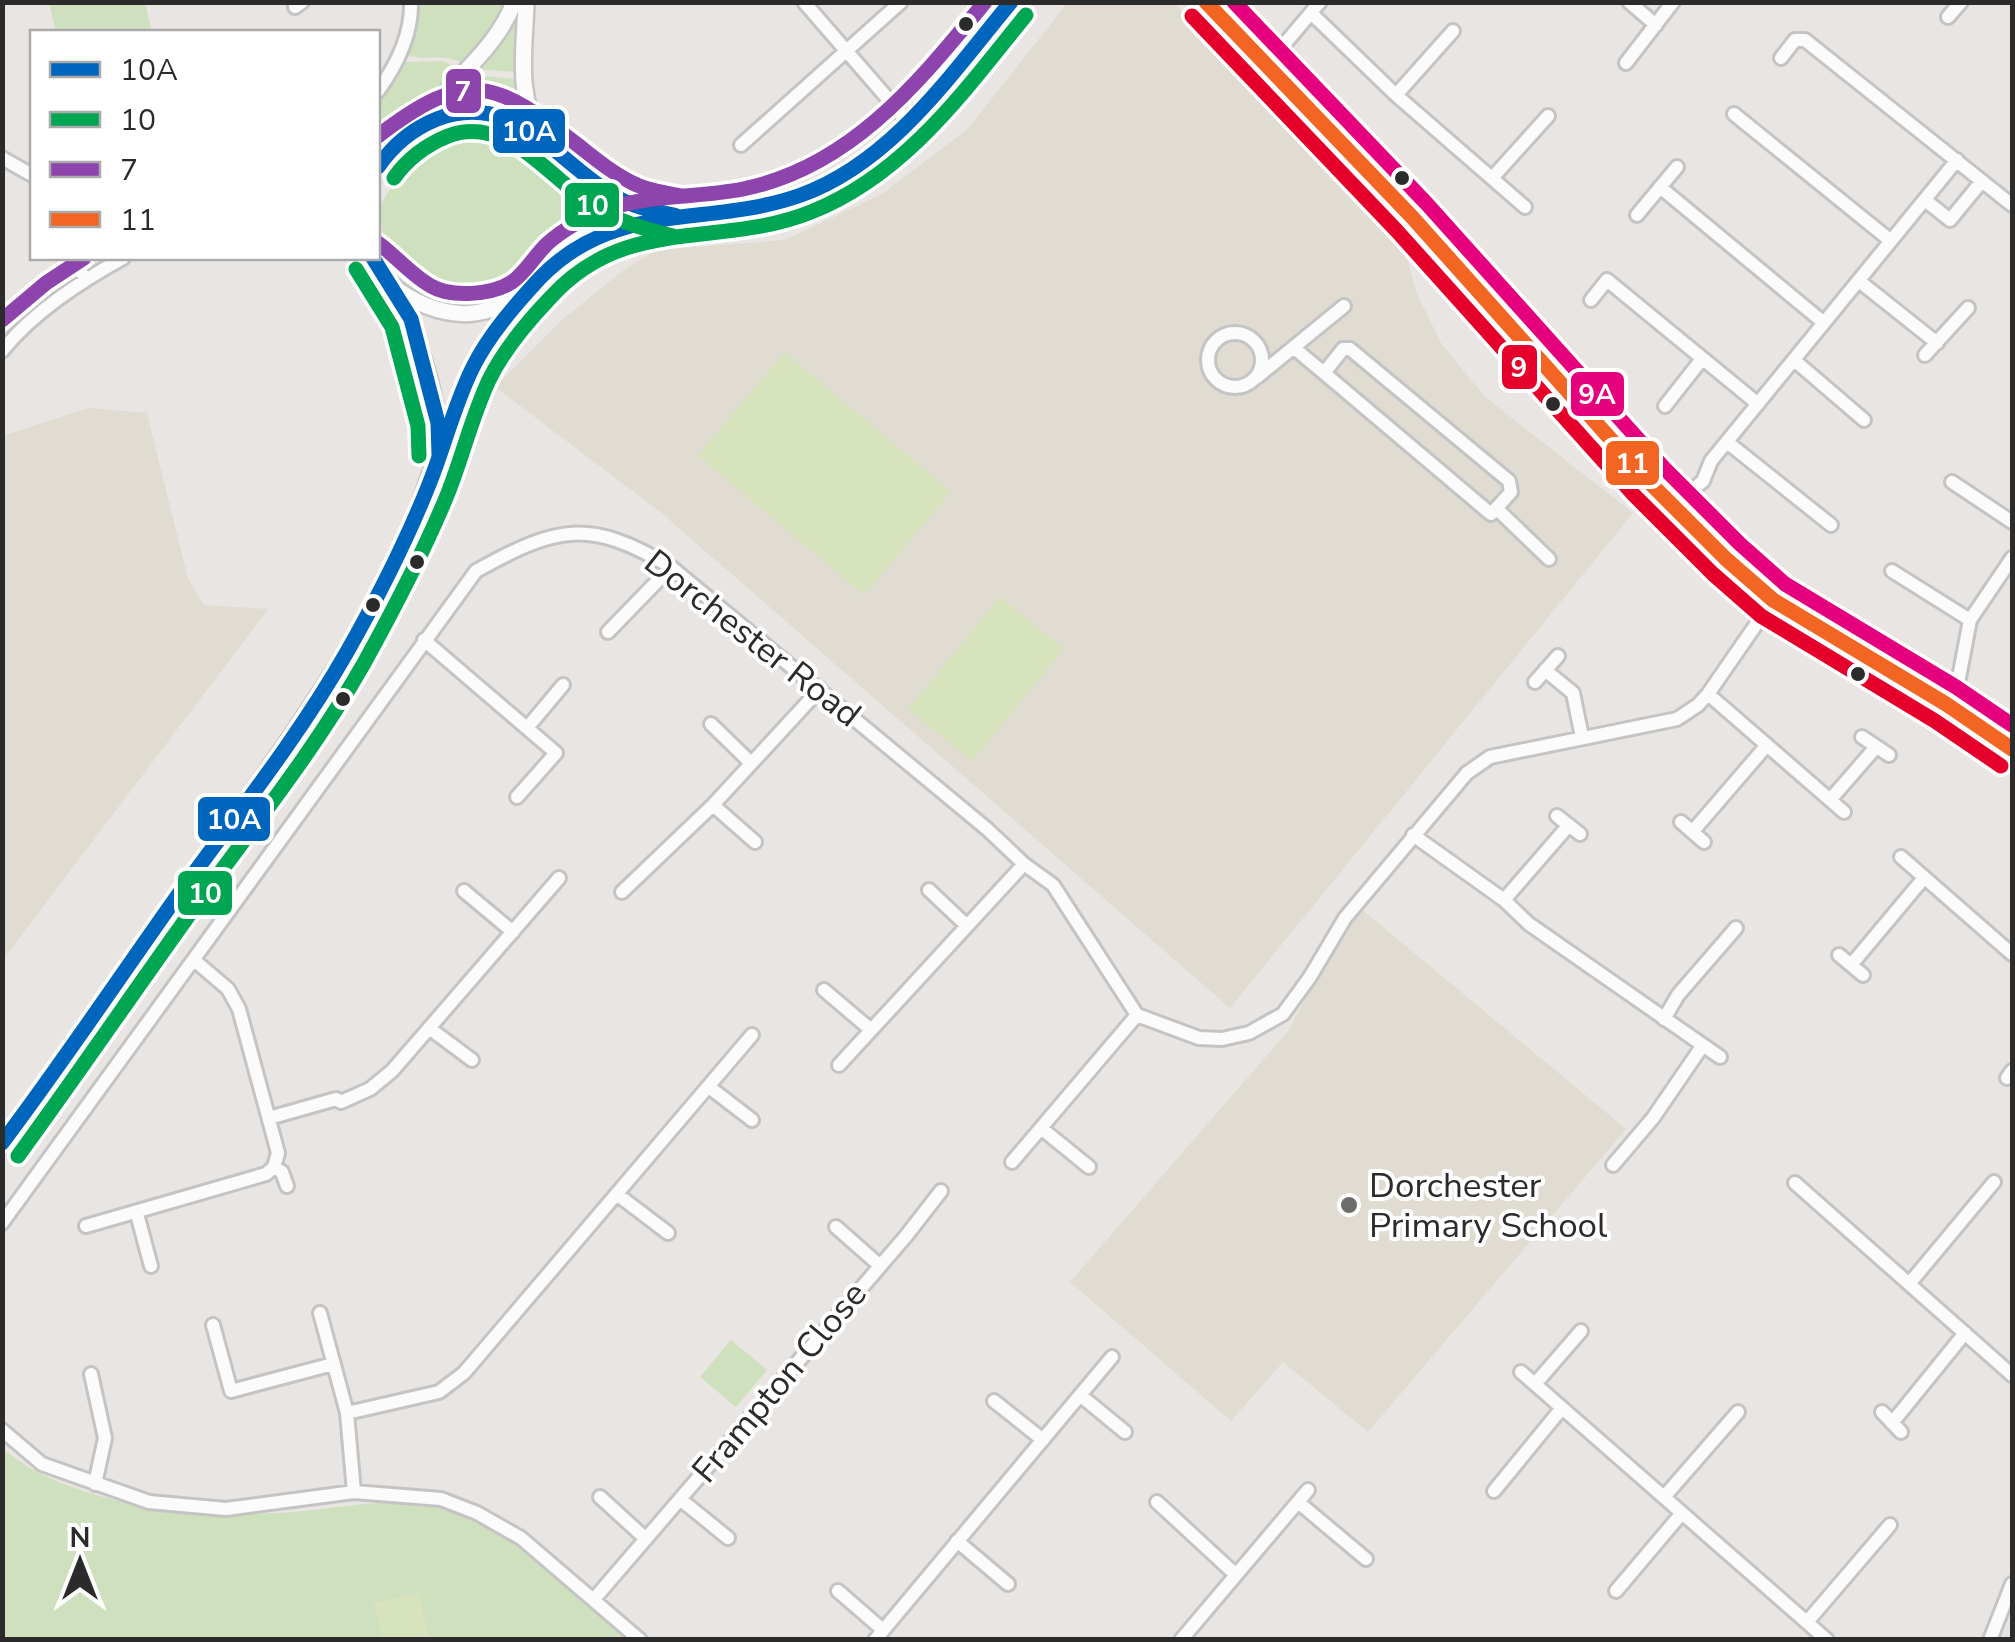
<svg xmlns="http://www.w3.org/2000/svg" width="2015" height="1642" font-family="'Nunito Sans',sans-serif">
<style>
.education{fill:#e1dcd1}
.green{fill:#cee0be}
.pitch{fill:#d6e3bd}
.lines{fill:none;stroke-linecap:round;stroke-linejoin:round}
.minor-casing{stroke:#c4c4c4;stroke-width:18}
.tertiary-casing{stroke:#c4c4c4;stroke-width:20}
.minor{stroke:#fcfbfb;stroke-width:12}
.tertiary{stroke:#fcfbfb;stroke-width:15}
.bus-1-casing{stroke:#fff;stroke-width:22}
.bus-2-casing{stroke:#fff;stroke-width:22}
.bus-3-casing{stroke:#fff;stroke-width:22}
.bus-4-casing{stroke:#fff;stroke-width:22}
.bus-5-casing{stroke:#fff;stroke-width:22}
.bus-6-casing{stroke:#fff;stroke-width:22}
.bus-1{stroke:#0065bd;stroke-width:15}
.bus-2{stroke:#00a651;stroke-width:15}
.bus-3{stroke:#8e44ad;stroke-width:15}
.bus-4{stroke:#f26522;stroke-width:15}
.bus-5{stroke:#e4002b;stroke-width:15}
.bus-6{stroke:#e5007d;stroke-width:15}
.bus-dot{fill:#2b2b2b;stroke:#fff;stroke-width:4}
.poi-dot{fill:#6d6c6b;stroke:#fff;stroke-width:4}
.labels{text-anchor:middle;stroke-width:8;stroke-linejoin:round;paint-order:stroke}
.street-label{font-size:35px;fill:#2b2b2b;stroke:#fff}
.poi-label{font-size:35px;fill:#2b2b2b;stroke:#fff;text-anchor:start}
.line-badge{stroke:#fff;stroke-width:4}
.badge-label{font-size:28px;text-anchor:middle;font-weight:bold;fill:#fff}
</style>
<rect width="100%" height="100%" fill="#e8e5e2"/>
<path class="education" d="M1067 3H1175L1405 249 1416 292 1441 343 1485 397 1633 513 1230 1008 658 510 495 387 562 320 621 272 656 250 785 240 882 194 968 129Z
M88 408 147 413 188 578 204 605 268 609 3 960V436Z
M1360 908 1626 1129 1368 1432 1283 1362 1231 1421 1070 1282 1288 1031 1347 924Z"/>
<path class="green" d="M49 3H145L152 32H56Z
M420 3H509L497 29 464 64C442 52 429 62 408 55Z
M518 9 516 72 475 69 504 37Z
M443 61 459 69 378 146V104L404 62Z
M469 75 517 79 519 108C491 105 476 93 444 105Z
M470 124 503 130 543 159 560 183 563 213 541 255 498 294 477 304 449 301 421 283 384 241 381 220V205L388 192 444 134Z
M731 1340 767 1370 736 1407 700 1377Z
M2 1448C72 1508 205 1519 293 1512 346 1508 398 1494 451 1510 521 1532 574 1592 628 1639H3Z"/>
<path class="pitch" d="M785 352 951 492 864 595 698 455Z
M1000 597 1064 649 972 761 908 709Z
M419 1593 429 1639H383L374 1603Z"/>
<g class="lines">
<g class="minor-casing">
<path id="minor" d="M804 2 908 122
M1206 2 1412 217 1649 482 1726 559 1773 600 1946 704 2012 749
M1629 2 1656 25
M295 7 302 2
M1311 13 1396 95 1525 207
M1948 17 1961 2
M1781 58 1795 40H1805L2012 205
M1626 63 1673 2
M1267 65 1320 2
M378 91C396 66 412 34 411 2
M1396 95 1453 31
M1734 114 1891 241
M741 145 901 2
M2 158 32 175
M563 160 627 203 671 214
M1493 177 1548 116
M1660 187 1824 323
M1925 200 1950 220 1982 181
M1637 215 1677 167
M565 255C634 209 680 224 755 208 873 183 938 90 1011 2
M71 258 86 279
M1859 281 1937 343
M1591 300 1607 280 1758 404
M1208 360a27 27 0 1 1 54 0a27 27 0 1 1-54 0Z
M1294 348 1324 373 1343 349H1350L1509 481 1511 492 1491 514 1324 373
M2 351C33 312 80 282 123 258
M1925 355 1968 308
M1794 360 1864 420
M1257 377 1344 306
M1665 406 1702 359
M1727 442 1831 525
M1952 482 2012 522
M1674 506 1703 481 1711 461 1957 160
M1497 509 1549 559
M1892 571 1970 620
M608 632 671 567
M424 640 556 753 517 797
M1545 670 1573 693 1582 737
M1535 682 1558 656
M1708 694 1844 812
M1946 704 1958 683 1970 620 2012 558
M711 724 751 763
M527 728 563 685
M1862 737 1889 755
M1830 800 1876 747
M713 805 755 842
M1557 816 1580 834
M1681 822 1704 842
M1693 831 1767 745
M1413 835 1504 900 1529 924 1720 1057
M1901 857 2012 954
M929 890 966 925
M464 891 513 932
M622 892 713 805 820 689
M1504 900 1569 825
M1839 955 1863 975
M1851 965 1923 879
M824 990 870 1029
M1664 1019 1678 995 1736 928
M429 1028 472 1060
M839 1065 1024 864
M2007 1078 2012 1071
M709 1087 752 1120
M269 1118 336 1099 341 1102 370 1089 392 1071 559 878
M1041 1128 1089 1167
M1012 1162 1137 1015
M1613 1165 1653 1118 1703 1045
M274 1167 282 1172 287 1186
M1795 1183 2012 1375
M618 1195 668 1233
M137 1214 151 1266
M2 1223 476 571C557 526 589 518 671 567L987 829 1024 864 1053 885 1137 1015 1199 1038 1222 1039 1249 1033 1283 1014 1310 977 1345 918 1467 773 1490 757 1677 719 1698 705 1708 694 1773 600
M86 1226 266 1174 274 1167 278 1153 239 1009 228 989 194 960
M836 1227 878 1264
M1909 1284 1994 1182
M320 1313 347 1413 354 1492
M213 1325 231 1391 333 1364
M1521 1372 1827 1640
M91 1374 105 1438 95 1484
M1535 1384 1581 1331
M1080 1395 1125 1432
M994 1401 1043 1440
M1882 1412 1901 1432
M347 1413 439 1392 464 1373 752 1035
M1892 1423 1965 1333
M2 1430 42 1464 149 1502 226 1509 354 1492 441 1499 477 1513 521 1538 640 1640
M1494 1491 1562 1408
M600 1497 646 1539
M1664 1497 1738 1412
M680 1499 728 1538
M1157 1502 1236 1575
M1298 1502 1366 1559
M957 1541 1008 1584
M838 1591 883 1630
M1616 1591 1682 1513
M595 1598 906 1236 941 1191
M1807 1622 1890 1525
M875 1640 1112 1357
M1181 1640 1308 1490
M1990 1640 2012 1584"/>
</g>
<g class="tertiary-casing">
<path id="tertiary" d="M526 2C525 46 515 96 541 135
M418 127C446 83 495 53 514 2
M373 258C386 293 438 318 474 313 490 311 507 304 522 300
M388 282C417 330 438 391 439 448
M2 1144C60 1067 112 988 168 910 244 803 323 699 385 584 422 514 439 436 473 367 484 344 505 320 522 300 537 281 572 253 578 229 581 216 575 198 571 185 542 92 428 88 378 167"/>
</g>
<use href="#minor" class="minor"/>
<use href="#tertiary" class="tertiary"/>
<g class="bus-1-casing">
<path id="bus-1" d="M378 167C393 145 412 129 437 119 515 89 557 163 618 198 636 208 657 211 677 216
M373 258 411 319 438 423 439 455
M2 1143C63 1062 119 978 178 895 236 815 298 738 347 652 377 599 405 544 428 487 444 448 454 405 473 367 489 335 515 305 540 278 616 199 709 228 801 195 892 162 951 74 1011 2"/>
</g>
<g class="bus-2-casing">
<path id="bus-2" d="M394 178C408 158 426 145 448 136 506 114 550 178 593 206 619 222 644 229 673 236
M356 269 392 327 418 426 419 456
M18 1156C78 1074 135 990 194 908 252 828 314 751 363 665 394 609 424 552 448 493 463 455 472 416 489 380 504 349 528 321 551 297 627 214 719 249 811 212 905 175 965 90 1026 15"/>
</g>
<g class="bus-3-casing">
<path id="bus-3" d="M378 136C468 67 495 80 579 146 597 160 616 176 637 185 650 191 667 193 681 196
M378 243C396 256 411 275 431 286 451 298 492 295 512 282 526 272 535 255 548 243 565 228 586 217 608 209 651 194 698 198 743 189 851 167 918 83 985 2
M2 320 46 283 84 258"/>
</g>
<g class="bus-4-casing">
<path id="bus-4" d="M1206 2 1412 217 1649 482 1726 559 1773 600 1946 704 2012 749"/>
</g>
<g class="bus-5-casing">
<path id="bus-5" d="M1192 16 1397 231 1634 495 1713 574 1761 616 1935 721 2001 766"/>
</g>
<g class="bus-6-casing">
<path id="bus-6" d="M1234 2 1427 204 1664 468 1740 544 1785 584 1956 687 2012 725"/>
</g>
<use href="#bus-1" class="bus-1"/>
<use href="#bus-2" class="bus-2"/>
<use href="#bus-3" class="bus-3"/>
<use href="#bus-4" class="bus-4"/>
<use href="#bus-5" class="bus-5"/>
<use href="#bus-6" class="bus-6"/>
</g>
<g class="bus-dot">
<circle cx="966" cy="24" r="9"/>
<circle cx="1402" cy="178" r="9"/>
<circle cx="1553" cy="404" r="9"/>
<circle cx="417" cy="562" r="9"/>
<circle cx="373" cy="605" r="9"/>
<circle cx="1858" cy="674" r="9"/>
<circle cx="343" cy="699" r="9"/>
</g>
<circle class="poi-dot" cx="1349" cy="1205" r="10"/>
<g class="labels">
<g class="street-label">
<text transform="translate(753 638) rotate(38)" y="12">Dorchester Road</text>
<text transform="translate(779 1382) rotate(-50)" y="12">Frampton Close</text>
</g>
<g class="poi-label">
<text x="1369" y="1197">Dorchester<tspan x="1369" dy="40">Primary School</tspan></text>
</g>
</g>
<g class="line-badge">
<rect x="444" y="67" width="39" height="48" rx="10" fill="#8e44ad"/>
<rect x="491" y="107" width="76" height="48" rx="10" fill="#0065bd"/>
<rect x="563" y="181" width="58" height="48" rx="10" fill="#00a651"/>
<rect x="1500" y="343" width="39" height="48" rx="10" fill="#e4002b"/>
<rect x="1569" y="370" width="57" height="48" rx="10" fill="#e5007d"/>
<rect x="1604" y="439" width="57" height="48" rx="10" fill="#f26522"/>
<rect x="196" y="795" width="76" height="48" rx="10" fill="#0065bd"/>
<rect x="176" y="869" width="58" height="48" rx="10" fill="#00a651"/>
</g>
<g class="badge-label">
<text x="463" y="101">7</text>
<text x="529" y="141">10A</text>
<text x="592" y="215">10</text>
<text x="1519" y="377">9</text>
<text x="1597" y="404">9A</text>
<text x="1632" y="473">11</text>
<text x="234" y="829">10A</text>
<text x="205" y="903">10</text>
</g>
<rect width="2015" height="1642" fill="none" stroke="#2b2b2b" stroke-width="10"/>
<rect x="30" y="30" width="350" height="230" fill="#ffffff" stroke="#aaaaaa" stroke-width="2.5"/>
<rect x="50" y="62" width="50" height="15" fill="#0065bd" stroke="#aaaaaa" stroke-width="2.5"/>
<text x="120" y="80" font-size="30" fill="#2b2b2b">10A</text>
<rect x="50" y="112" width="50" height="15" fill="#00a651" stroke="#aaaaaa" stroke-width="2.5"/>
<text x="120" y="130" font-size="30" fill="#2b2b2b">10</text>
<rect x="50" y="162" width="50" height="15" fill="#8e44ad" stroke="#aaaaaa" stroke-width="2.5"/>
<text x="120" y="180" font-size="30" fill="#2b2b2b">7</text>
<rect x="50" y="212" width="50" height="15" fill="#f26522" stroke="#aaaaaa" stroke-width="2.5"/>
<text x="120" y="230" font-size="30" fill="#2b2b2b">11</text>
<g transform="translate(80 1562)" stroke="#ffffff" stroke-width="8" paint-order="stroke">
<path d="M0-8L18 38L0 25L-18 38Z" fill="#2b2b2b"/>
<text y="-15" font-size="28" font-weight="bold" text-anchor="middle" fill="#2b2b2b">N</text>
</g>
</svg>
